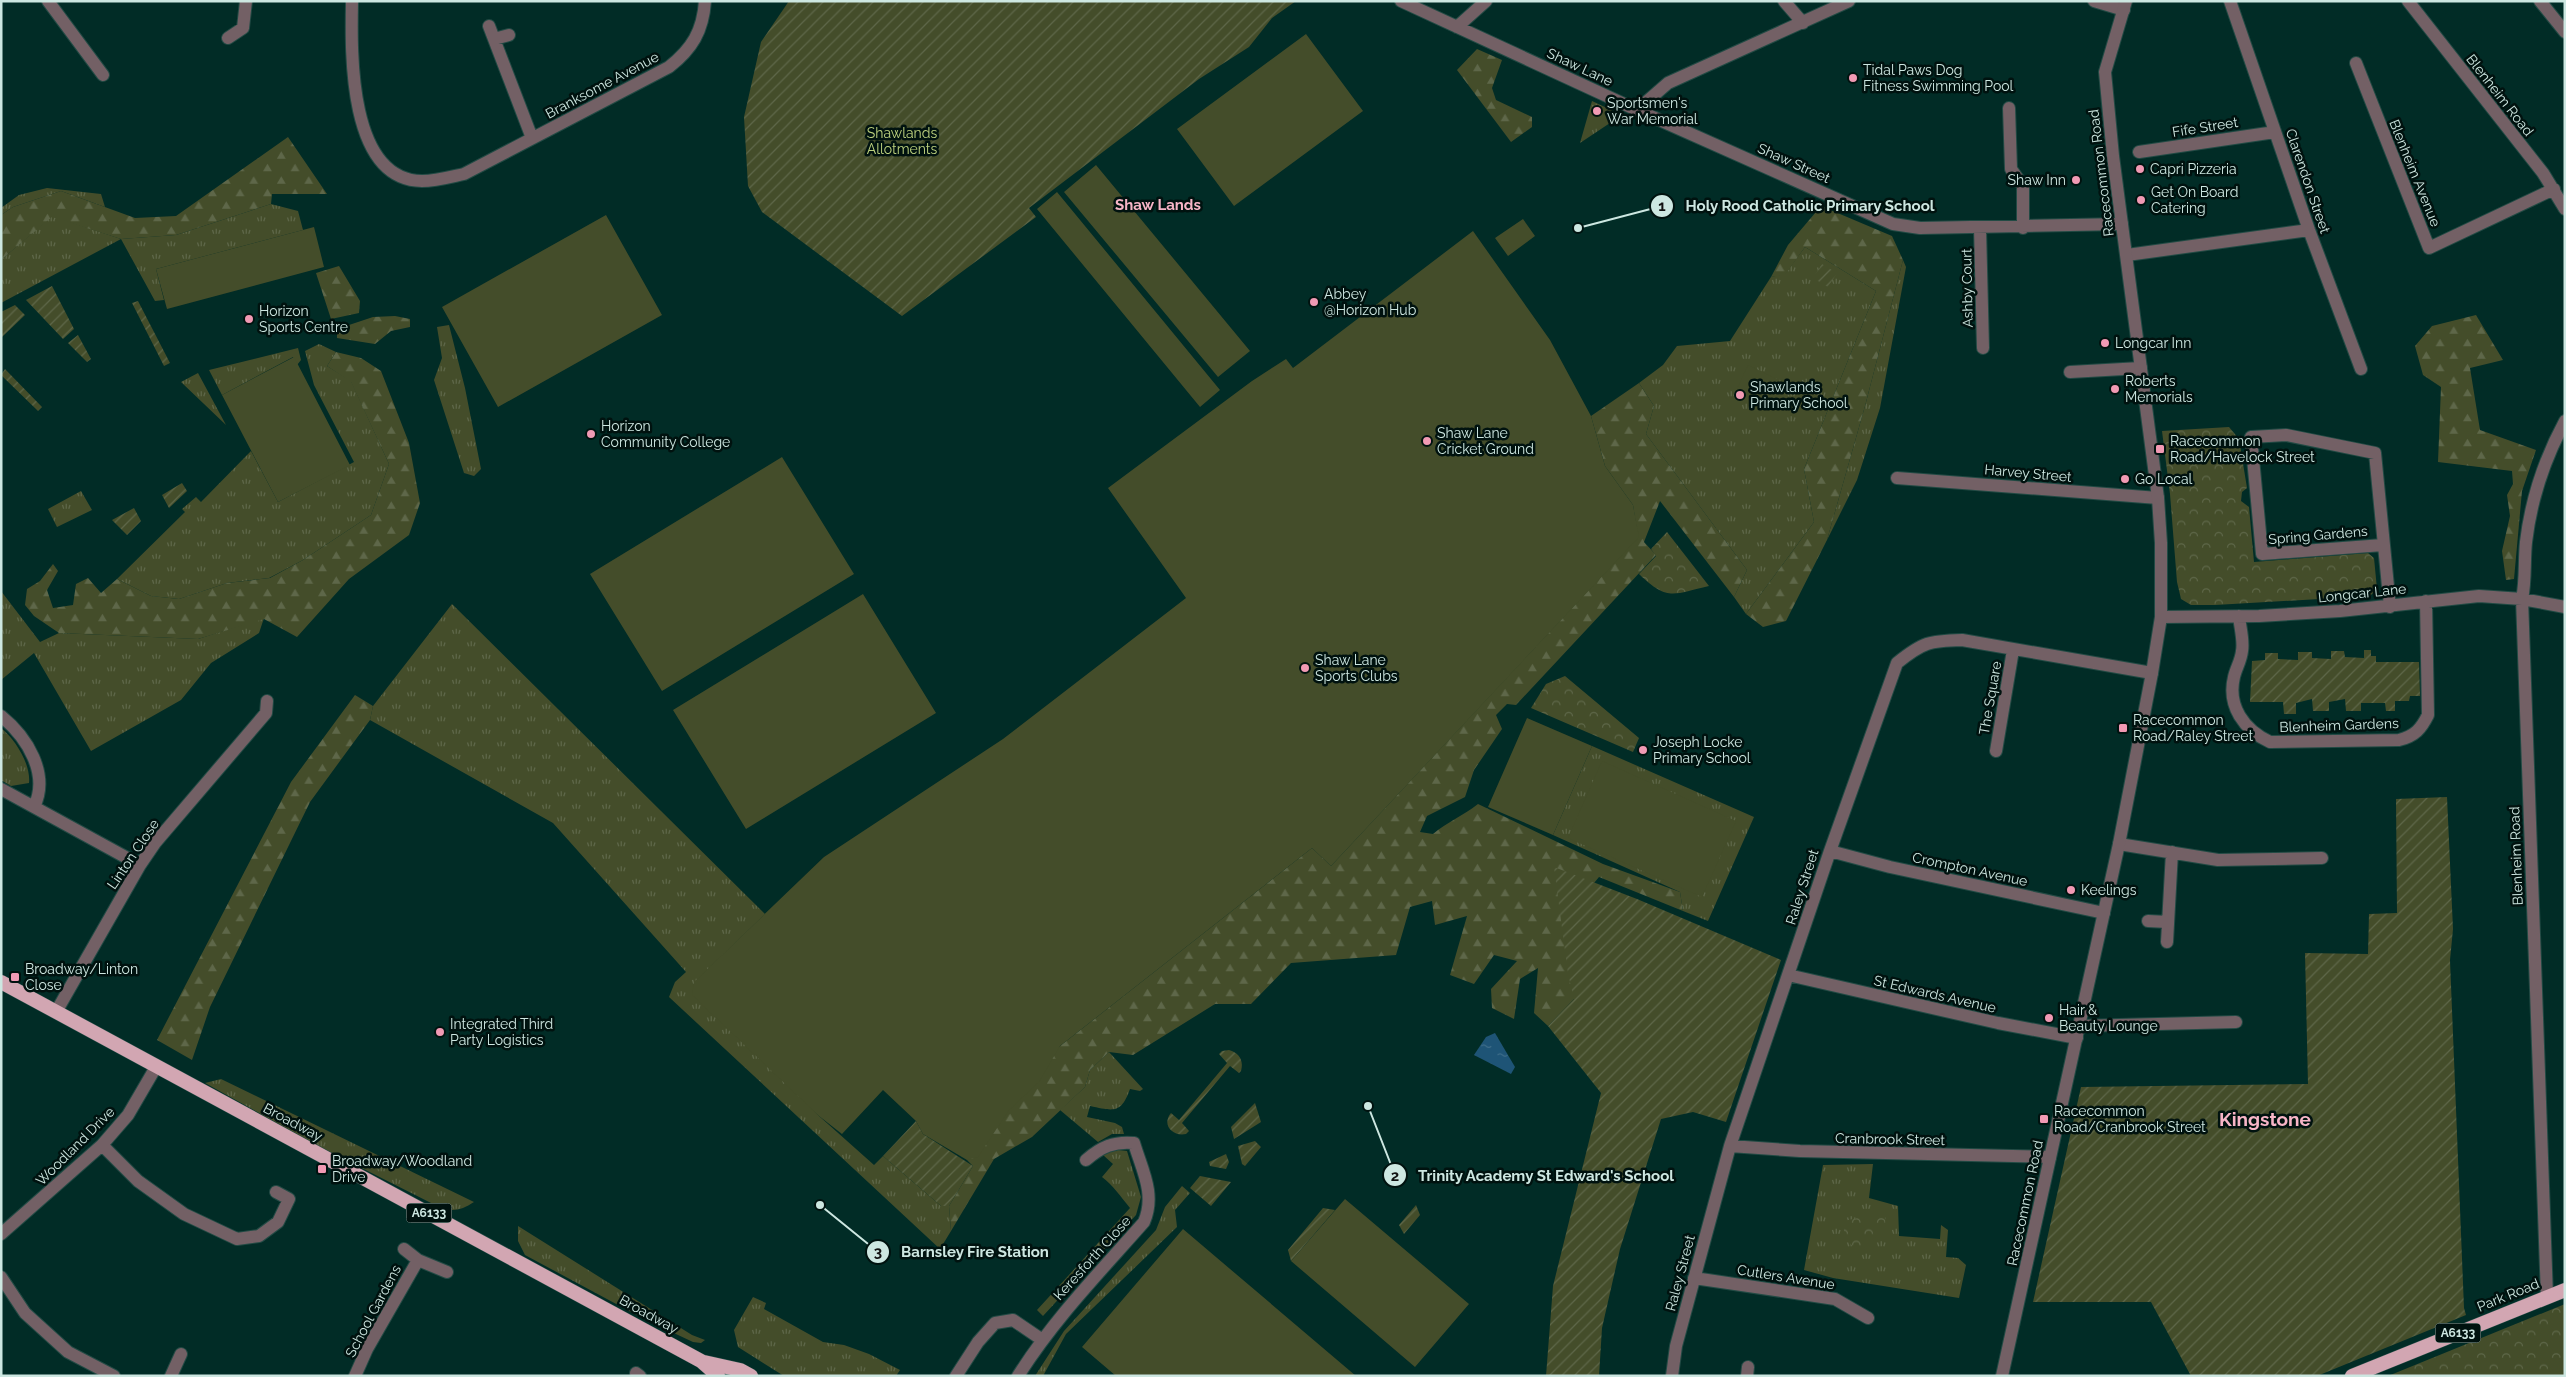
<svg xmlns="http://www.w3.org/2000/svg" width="2566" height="1377" font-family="Raleway,sans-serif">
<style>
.grass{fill:url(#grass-tufts)}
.forest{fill:url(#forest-firs)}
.park{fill:url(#park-crowns)}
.garden{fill:url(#garden-furrows)}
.pitch{fill:#444d2a}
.water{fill:url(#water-ripples)}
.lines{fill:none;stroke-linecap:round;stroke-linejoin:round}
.minor-casing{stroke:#224a44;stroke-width:14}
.tertiary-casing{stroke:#224a44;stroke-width:14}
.trunk-casing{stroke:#224a44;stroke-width:15}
.minor{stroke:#736065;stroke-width:12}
.tertiary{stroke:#736065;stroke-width:12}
.trunk{stroke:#d2a6b2;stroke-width:14}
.poi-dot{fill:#f19ab4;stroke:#00120f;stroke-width:2}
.labels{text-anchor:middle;stroke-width:5;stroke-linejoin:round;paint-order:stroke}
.shield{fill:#00120f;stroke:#90a7a2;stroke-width:1}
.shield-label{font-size:12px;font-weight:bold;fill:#cde7e1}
.street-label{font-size:14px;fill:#cde7e1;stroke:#00120f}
.poi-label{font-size:14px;fill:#cde7e1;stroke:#00120f;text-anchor:start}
.park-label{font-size:14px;fill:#bdd27f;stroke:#00120f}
.neighbourhood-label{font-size:15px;font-weight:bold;fill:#f7b5c7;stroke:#00120f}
.district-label{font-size:19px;font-weight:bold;fill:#f7b5c7;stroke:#00120f}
.leader{fill:none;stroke:#cde7e1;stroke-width:2}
.callout-dot{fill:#cde7e1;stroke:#00120f;stroke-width:2}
.mark-label{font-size:15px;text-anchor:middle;font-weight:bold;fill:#111}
.callout-label{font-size:15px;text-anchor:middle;font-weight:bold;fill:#cde7e1;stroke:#00120f;stroke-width:5;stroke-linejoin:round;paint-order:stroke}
</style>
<defs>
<pattern id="grass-tufts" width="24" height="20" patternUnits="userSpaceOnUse" patternTransform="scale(1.25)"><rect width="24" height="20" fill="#444d2a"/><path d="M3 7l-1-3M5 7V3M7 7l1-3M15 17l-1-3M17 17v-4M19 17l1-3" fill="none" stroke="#5e6749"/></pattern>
<pattern id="forest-firs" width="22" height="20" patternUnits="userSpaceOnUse" patternTransform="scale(1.25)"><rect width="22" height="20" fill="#444d2a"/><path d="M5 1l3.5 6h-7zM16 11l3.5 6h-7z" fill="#5e6749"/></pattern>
<pattern id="park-crowns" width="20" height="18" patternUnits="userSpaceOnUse" patternTransform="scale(1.25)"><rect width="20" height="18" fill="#444d2a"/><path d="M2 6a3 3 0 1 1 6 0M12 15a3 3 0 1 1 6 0" fill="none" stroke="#5e6749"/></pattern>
<pattern id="garden-furrows" width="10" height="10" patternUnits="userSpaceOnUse" patternTransform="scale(1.25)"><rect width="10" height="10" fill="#444d2a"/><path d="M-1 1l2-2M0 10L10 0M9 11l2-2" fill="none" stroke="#5e6749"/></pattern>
<pattern id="water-ripples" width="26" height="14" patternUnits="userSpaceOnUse" patternTransform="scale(1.25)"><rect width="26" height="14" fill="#1e5476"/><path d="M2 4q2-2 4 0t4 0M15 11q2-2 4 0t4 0" fill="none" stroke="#3e6d89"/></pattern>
</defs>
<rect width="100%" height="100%" fill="#012c26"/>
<path class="grass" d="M1592 101 1622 115 1580 143Z
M47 188 101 194 105 207 61 191 13 207 1 215V208L19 195Z
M271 204 298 211 303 230 156 269 164 300 155 301 121 239 1 303V260L52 216 121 239 176 235Z
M1805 247 1876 291 1804 469 1814 522 1746 614 1734 597 1747 570 1646 434 1654 406 1639 383 1663 365 1677 346 1730 341 1771 277 1785 274Z
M1903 260 1906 267 1880 408 1857 480 1827 540 1865 406Z
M449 325 465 388 481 469 474 476 464 473 434 380 442 358 437 327Z
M319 344 336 352 327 366 351 381 389 464 371 515 303 560 269 578 227 583 179 599 151 596 117 579 185 512 182 509 196 497 201 502 251 451 278 502 354 462 314 385 305 351Z
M298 348 301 360 297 365 293 357 222 395 209 370Z
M198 373 226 425 181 382Z
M81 491 92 510 57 527 48 509Z
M1 591 40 642 59 633 198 639 264 618 259 633 211 663 181 700 91 751 34 653 1 680Z
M452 604 765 914 695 982 819 1116 874 1165 883 1156 941 1206H949L951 1231 940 1249 669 997 675 982 686 972 553 823 370 720 373 706Z
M1 728C16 740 31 765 29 783L11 786 1 780Z
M1592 746 1754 817 1708 921 1683 911 1680 892 1553 835Z
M1109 1052 1143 1089 1140 1091 1130 1089C1121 1114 1114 1111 1090 1106L1087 1117 1115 1123 1122 1127 1124 1134H1112L1098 1142 1060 1110 1085 1087 1090 1070Z
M221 1079 474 1202C462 1210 454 1212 441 1208L324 1149 205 1083Z
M1110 1149 1127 1151 1141 1197 1136 1215 1043 1316 1037 1310 1130 1208C1121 1197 1113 1185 1102 1177L1113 1164 1103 1155Z
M1873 1164 1869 1198 1898 1206 1899 1236 1940 1239 1941 1225 1948 1230 1946 1257 1958 1258 1966 1265 1959 1298 1833 1278 1804 1270 1823 1165Z
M1182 1186 1190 1193 1175 1210 1177 1227 1066 1334 1043 1376H1035L1064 1331 1156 1230 1165 1207Z
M518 1226 692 1335 705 1340 701 1343 693 1342 646 1320 525 1255 518 1241Z
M753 1297 766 1303 764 1309 823 1342 844 1345 869 1354 900 1370 896 1376H784L738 1347 734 1330Z"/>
<path class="forest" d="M1477 49 1502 60 1492 88 1496 100 1532 117V127L1511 142 1457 70Z
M288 137 327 194H272L271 204 176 235 121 239 52 217 1 260V215L13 207 61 191 135 218 176 216Z
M1821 206 1892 236 1903 260 1865 406 1827 540 1786 621 1763 627 1746 614 1814 522 1804 469 1876 291 1805 247 1785 275 1771 277 1788 245Z
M339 266 360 301 359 313 331 319 316 273Z
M2476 315 2503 360 2470 368 2480 430 2536 450 2522 491 2514 579 2506 580 2502 551 2510 516 2507 495 2513 484 2512 471 2438 462 2441 387 2423 375 2415 346 2432 326Z
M395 316 410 319V327L391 331 375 344 337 338V329L373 317Z
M336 352 361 358 381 371 409 443 420 503 409 535 349 579 297 637 264 619 198 639 59 633 34 616 25 605 27 589 40 581 53 564 58 571 47 590 53 608 73 605 76 584 88 578 101 593 117 579 151 596 179 599 227 583 270 578 303 560 371 515 389 464 351 382 327 366Z
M1639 383 1654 406 1646 434 1747 570 1734 597 1660 501 1644 542 1656 555 1516 705 1507 704 1496 715 1502 729 1474 770 1465 797 1427 816 1420 832 1433 834C1447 822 1463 816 1478 804L1603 864 1680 892 1683 911 1599 877 1594 883 1574 999 1548 1026 1534 1013 1538 968 1520 979 1514 1019 1492 1008 1491 989 1517 961 1494 955 1474 984 1450 975 1467 916 1435 925 1432 901 1410 907 1396 955 1291 963 1251 1004H1215L1133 1055 1109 1052 1090 1070 1085 1087 1032 1137 994 1159 951 1231 949 1206 973 1166 967 1160 965 1138 1060 1046 1312 848 1331 866 1638 537 1633 505 1605 466 1591 416Z
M355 695 373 706 370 720 310 802 210 1007 192 1060 157 1040 291 782Z"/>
<path class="park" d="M2229 427 2239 439 2247 488 2242 492 2241 501 2249 507 2254 562 2368 553 2374 558 2377 589 2370 596 2215 605H2191L2181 599 2177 582 2170 494 2162 431Z
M1667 532 1709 586C1673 594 1668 602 1639 574L1656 556 1651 549Z
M1565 676 1639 738 1633 752 1531 708 1546 684Z
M1884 1212C1888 1231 1883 1238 1868 1249L1853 1247 1844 1235V1221Z
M2565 1304V1376H2388Z"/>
<path class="garden" d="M789 1H1296L1272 18 1249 47 1199 79 1029 208 1036 217 902 316 762 212 748 186 744 117 761 42Z
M1822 264 1837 273 1828 287 1813 278Z
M52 286 74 329 63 339 26 300Z
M138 301 170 363 164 366 132 303Z
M15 305 25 315 1 338V312Z
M78 335 91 359 87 362 68 343Z
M5 369 42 407 38 411 1 375Z
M182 483 187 491 169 508 162 495Z
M134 508 141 521 127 535 112 520Z
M2364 650H2371V656H2376V662H2419L2420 696H2410L2409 701H2395V711H2386L2385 703H2361V711H2346L2345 699 2329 702V711H2313L2312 699 2296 703V714H2284L2283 702H2250L2252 661 2265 660V653H2278V659L2298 660V652H2312V658L2331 659V651H2344L2345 657 2364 658Z
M2447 797 2453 929 2450 960 2464 1308 2466 1315 2317 1376H2191L2151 1302H2033L2081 1087 2308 1084 2305 953 2368 954 2369 914 2397 913 2396 799Z
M1554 867 1637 899 1781 960 1726 1122 1693 1112 1661 1119 1620 1249 1602 1328 1599 1376H1546L1553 1286 1601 1093 1548 1026 1574 999 1568 974Z
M1229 1050C1239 1053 1244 1060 1241 1071L1239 1073 1230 1066 1182 1123 1189 1131 1186 1134C1173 1137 1161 1125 1171 1113L1179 1120 1227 1063 1219 1054 1222 1051Z
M1255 1103 1261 1122 1234 1139 1231 1127Z
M916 1121 923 1134 973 1166 949 1206H941L883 1156Z
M1255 1141 1261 1147 1245 1166 1242 1164 1238 1146Z
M1226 1154 1229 1162 1226 1169 1210 1166 1209 1162Z
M1200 1176 1231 1182 1211 1206 1190 1188Z
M1416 1205 1420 1215 1404 1234 1399 1225Z
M1323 1208 1335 1210 1291 1261 1288 1250Z"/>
<path class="pitch" d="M1306 34 1363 111 1234 206 1177 129Z
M1096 165 1250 351 1218 377 1064 192Z
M1057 192 1220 390 1200 407 1037 209Z
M606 215 662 315 498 407 442 307Z
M1523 219 1535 236 1508 256 1495 238Z
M314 227 324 267 167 309 156 269Z
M1473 231 1550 340 1591 416 1605 466 1633 505 1639 537 1331 866 1312 848 1060 1046 1039 1082 1009 1110 978 1157 967 1160 923 1134 916 1121 883 1090 842 1134 819 1116 692 995 694 982 824 857 1003 739 1186 598 1108 488 1252 381 1286 359 1293 368Z
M294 357 350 465 278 502 222 395Z
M1748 365 1789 385 1777 408 1737 389Z
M782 457 854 574 662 691 590 574Z
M863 594 936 713 746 829 673 710Z
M1527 718 1592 746 1553 835 1488 807Z
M1602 761 1736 821 1702 897 1568 838Z
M1345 1199 1469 1304 1415 1367 1291 1261Z
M1183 1229 1356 1376H1116L1082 1347Z"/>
<path class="water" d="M1495 1033 1515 1067 1511 1074 1474 1055 1486 1037Z"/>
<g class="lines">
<g class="minor-casing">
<path id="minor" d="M48 1 103 75
M352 1C351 52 348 180 422 181 436 181 450 177 464 174L669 67C692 49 703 31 705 1
M1401 1 1637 110 1668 83 1849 1
M1784 1 1803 23
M2094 1 2124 10
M2230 1 2309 230 2361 369
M2408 1 2543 173 2565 209
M2540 1 2565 32
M489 26 532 138
M1457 27 1486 1
M228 38 243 28 246 1
M494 39 509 35
M2356 63 2429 248 2554 189
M2009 108 2011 169 2023 186V228
M1637 110 1893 224 1920 228 2122 224
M2139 152 2275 132
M1980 228 1983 348
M2127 255 2309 230
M2070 372 2141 368
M1897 478 2158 498
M2383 545 2262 554 2251 437 2286 435 2375 453 2390 607
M2239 616C2240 627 2244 641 2242 651 2241 661 2236 668 2234 677 2227 706 2244 730 2270 742L2399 740C2415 736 2421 729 2428 715L2426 601
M2161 617 2259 616 2340 611 2479 596 2522 599 2565 607
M1 716C27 737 50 774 34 807
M1996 751 2013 650
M1 789 140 865
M2119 844 2218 860 2322 858
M1830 851 1890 867 2104 913
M2148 921 2168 922
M2167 942 2172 852
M1788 975 1998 1023 2077 1038
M56 1012 140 865 155 843 266 713 267 701
M2079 1026 2236 1022
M102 1145 138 1181 184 1214 237 1239 259 1236 278 1222 289 1199 276 1192
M1730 1146 1800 1151 2050 1157
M1 1234 102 1145 128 1115 156 1067
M404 1249 418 1260 447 1272
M1 1277 25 1313 68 1352 114 1376
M1694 1278 1835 1299 1868 1318
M2547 1297 2522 599C2526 580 2524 561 2526 542 2531 500 2545 458 2565 421
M636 1373 640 1376
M171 1376 181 1354
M355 1376 367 1349 418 1260
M956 1376 978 1342 995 1323 1013 1320 1041 1339
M1018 1376C1054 1319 1100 1272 1144 1222 1156 1194 1142 1170 1134 1143 1114 1141 1101 1147 1086 1160
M1672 1376 1676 1346 1730 1146 1830 851 1897 663C1923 642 1929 641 1962 640L2152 673
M1747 1376 1748 1367"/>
</g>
<g class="tertiary-casing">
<path id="tertiary" d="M2002 1376 2119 844 2152 673 2161 617V543L2158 498 2113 156 2105 72 2126 1"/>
</g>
<g class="trunk-casing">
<path id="trunk" d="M1 982 701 1361 718 1376
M704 1362 740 1370 751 1376
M2352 1376 2565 1290"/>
</g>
<use href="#minor" class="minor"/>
<use href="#tertiary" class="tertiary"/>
<use href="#trunk" class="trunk"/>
</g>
<g class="poi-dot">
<circle cx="1853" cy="78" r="5"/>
<circle cx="1597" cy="111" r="5"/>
<circle cx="2140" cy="169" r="5"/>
<circle cx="2076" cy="180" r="5"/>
<circle cx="2141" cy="200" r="5"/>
<circle cx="1314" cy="302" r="5"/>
<circle cx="249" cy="319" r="5"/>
<circle cx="2105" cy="343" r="5"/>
<circle cx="2115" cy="389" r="5"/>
<circle cx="1740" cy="395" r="5"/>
<circle cx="591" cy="434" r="5"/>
<circle cx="1427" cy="441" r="5"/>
<rect x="2155" y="444" width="10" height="10" rx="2.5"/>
<circle cx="2125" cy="479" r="5"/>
<circle cx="1305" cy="668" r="5"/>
<rect x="2118" y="723" width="10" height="10" rx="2.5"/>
<circle cx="1643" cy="750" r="5"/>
<circle cx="2071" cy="890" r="5"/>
<rect x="10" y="972" width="10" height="10" rx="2.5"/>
<circle cx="2049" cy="1018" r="5"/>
<circle cx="440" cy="1032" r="5"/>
<rect x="2039" y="1114" width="10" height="10" rx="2.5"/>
<rect x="317" y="1164" width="10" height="10" rx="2.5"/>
</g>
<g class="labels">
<g class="shield">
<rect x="406.5" y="1203.5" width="45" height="19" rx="4"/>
<rect x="2435.5" y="1323.5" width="45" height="19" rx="4"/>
</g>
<g class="shield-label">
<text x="429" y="1217">A6133</text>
<text x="2458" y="1337">A6133</text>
</g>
<g class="street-label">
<text transform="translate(1580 67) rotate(25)" y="5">Shaw Lane</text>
<text transform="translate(602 85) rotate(-28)" y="5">Branksome Avenue</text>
<text transform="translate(2500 95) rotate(52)" y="5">Blenheim Road</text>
<text transform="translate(2205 127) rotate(-9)" y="5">Fife Street</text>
<text transform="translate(1794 163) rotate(24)" y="5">Shaw Street</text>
<text transform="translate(2101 173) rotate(-97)" y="5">Racecommon Road</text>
<text transform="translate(2415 173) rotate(68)" y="5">Blenheim Avenue</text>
<text transform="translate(2308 181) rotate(71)" y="5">Clarendon Street</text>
<text transform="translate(1967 288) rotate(-91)" y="5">Ashby Court</text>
<text transform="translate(2028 473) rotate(5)" y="5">Harvey Street</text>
<text transform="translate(2318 535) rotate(-5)" y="5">Spring Gardens</text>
<text transform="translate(2362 593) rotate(-6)" y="5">Longcar Lane</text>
<text transform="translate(1990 698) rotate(-80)" y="5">The Square</text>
<text transform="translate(2339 725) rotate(-2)" y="5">Blenheim Gardens</text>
<text transform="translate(133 854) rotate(-56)" y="5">Linton Close</text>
<text transform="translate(2516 856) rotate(-92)" y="5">Blenheim Road</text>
<text transform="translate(1970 869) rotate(12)" y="5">Crompton Avenue</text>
<text transform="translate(1802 887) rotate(-72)" y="5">Raley Street</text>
<text transform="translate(1935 994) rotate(13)" y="5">St Edwards Avenue</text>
<text transform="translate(293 1122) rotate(28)" y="5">Broadway</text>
<text transform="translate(1890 1139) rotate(1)" y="5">Cranbrook Street</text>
<text transform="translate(75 1146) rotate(-45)" y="5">Woodland Drive</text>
<text transform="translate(2025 1203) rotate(-78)" y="5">Racecommon Road</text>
<text transform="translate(1092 1258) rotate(-48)" y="5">Keresforth Close</text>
<text transform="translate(1680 1273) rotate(-75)" y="5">Raley Street</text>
<text transform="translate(1786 1277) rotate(9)" y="5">Cutlers Avenue</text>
<text transform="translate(2508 1295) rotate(-22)" y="5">Park Road</text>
<text transform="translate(373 1311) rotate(-62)" y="5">School Gardens</text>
<text transform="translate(649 1314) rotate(29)" y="5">Broadway</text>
</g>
<g class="poi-label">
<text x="1863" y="75">Tidal Paws Dog<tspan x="1863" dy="16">Fitness Swimming Pool</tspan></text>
<text x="1607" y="108">Sportsmen's<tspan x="1607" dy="16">War Memorial</tspan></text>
<text x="2150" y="174">Capri Pizzeria</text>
<text x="2066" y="185" text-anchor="end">Shaw Inn</text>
<text x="2151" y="197">Get On Board<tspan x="2151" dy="16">Catering</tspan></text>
<text x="1324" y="299">Abbey<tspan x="1324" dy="16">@Horizon Hub</tspan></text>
<text x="259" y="316">Horizon<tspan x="259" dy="16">Sports Centre</tspan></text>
<text x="2115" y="348">Longcar Inn</text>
<text x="2125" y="386">Roberts<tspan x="2125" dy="16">Memorials</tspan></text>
<text x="1750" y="392">Shawlands<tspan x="1750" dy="16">Primary School</tspan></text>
<text x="601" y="431">Horizon<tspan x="601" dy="16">Community College</tspan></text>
<text x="1437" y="438">Shaw Lane<tspan x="1437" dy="16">Cricket Ground</tspan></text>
<text x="2170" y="446">Racecommon<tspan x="2170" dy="16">Road/Havelock Street</tspan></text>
<text x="2135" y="484">Go Local</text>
<text x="1315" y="665">Shaw Lane<tspan x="1315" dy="16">Sports Clubs</tspan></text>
<text x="2133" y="725">Racecommon<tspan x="2133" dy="16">Road/Raley Street</tspan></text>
<text x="1653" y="747">Joseph Locke<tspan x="1653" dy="16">Primary School</tspan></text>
<text x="2081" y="895">Keelings</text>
<text x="25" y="974">Broadway/Linton<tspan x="25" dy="16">Close</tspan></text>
<text x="2059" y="1015">Hair &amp;<tspan x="2059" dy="16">Beauty Lounge</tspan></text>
<text x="450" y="1029">Integrated Third<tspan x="450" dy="16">Party Logistics</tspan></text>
<text x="2054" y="1116">Racecommon<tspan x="2054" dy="16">Road/Cranbrook Street</tspan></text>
<text x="332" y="1166">Broadway/Woodland<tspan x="332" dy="16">Drive</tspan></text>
</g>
<g class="park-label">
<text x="902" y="138">Shawlands<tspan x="902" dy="16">Allotments</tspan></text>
</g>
<g class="neighbourhood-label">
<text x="1158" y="210">Shaw Lands</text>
</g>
<g class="district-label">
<text x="2265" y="1126">Kingstone</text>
</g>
</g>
<path class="leader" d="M1578 228L1662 206M1368 1106L1395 1175M820 1205L878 1252"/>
<g class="callout-dot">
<circle cx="1578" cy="228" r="5"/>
<circle cx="1368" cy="1106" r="5"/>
<circle cx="820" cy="1205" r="5"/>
<circle cx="1662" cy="206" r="12"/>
<circle cx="1395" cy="1175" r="12"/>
<circle cx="878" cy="1252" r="12"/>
</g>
<g class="mark-label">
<text x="1662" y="211">1</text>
<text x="1395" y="1181">2</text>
<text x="878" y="1257">3</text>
</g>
<g class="callout-label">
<text x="1810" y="211">Holy Rood Catholic Primary School</text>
<text x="1546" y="1181">Trinity Academy St Edward's School</text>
<text x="975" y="1257">Barnsley Fire Station</text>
</g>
<rect width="2566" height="1377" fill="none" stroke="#cde7e1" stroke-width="5"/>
</svg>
